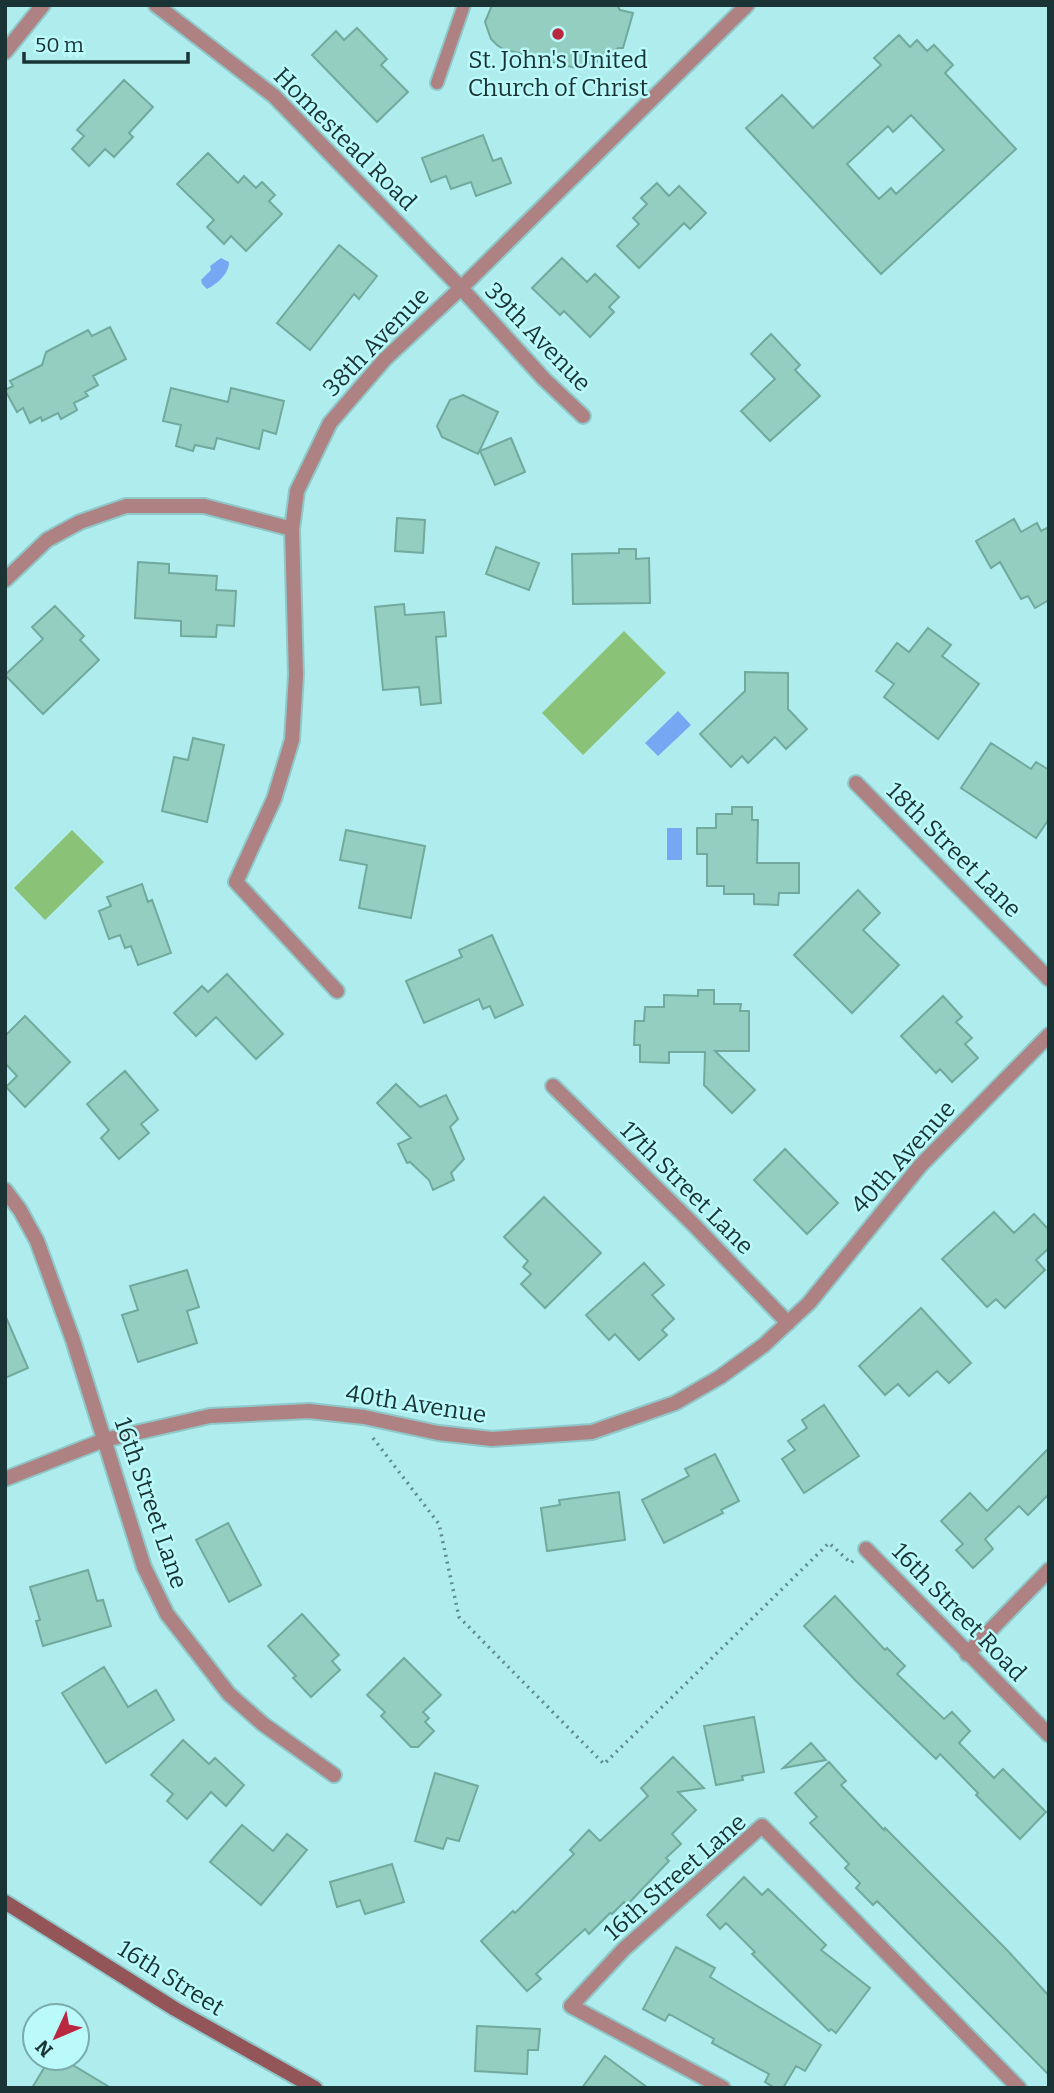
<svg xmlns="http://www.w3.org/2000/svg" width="1054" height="2093" font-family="Bitter,serif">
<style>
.green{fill:#8ac377}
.water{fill:#75a8f2}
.building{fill:#94cec0;stroke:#71aa9c;stroke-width:2;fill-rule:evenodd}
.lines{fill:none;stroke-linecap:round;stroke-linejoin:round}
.lane-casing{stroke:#90c7c9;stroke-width:16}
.street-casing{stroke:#90c7c9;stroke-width:18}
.secondary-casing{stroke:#90c7c9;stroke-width:18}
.path{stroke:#608b8c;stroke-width:3.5;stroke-dasharray:2 5;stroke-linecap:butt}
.lane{stroke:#ae8282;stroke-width:12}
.street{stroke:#ae8282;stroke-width:14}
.secondary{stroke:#935557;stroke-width:14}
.poi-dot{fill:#b9283f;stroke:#bbfafb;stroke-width:2.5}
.labels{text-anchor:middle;stroke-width:5;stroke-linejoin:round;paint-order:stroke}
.poi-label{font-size:24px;fill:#1a3334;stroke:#bbfafb}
.street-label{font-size:24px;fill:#1a3334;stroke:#bbfafb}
</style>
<rect width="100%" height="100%" fill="#aeecee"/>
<path class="green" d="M624 631 666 673 583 755 542 713Z
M72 830 104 862 45 920 14 888Z"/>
<path class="water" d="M221 258 229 262C229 274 217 284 207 289L202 284 201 280 211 270 210 266Z
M678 711 691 725 658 756 645 743Z
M667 828H682V860H667Z"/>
<path class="building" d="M492 5H617L620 10 633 13 623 48H618L610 55 600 54 595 66 586 62 579 69 503 49 497 45 491 39 485 22Z
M357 28 387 59 381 65 408 92 377 122 312 55 336 31 344 40Z
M899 35 910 47 917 40 927 51 934 45 953 65 945 73 1016 149 881 274 746 128 782 95 813 128 881 65 874 58ZM911 115 944 150 896 194 891 188 879 199 847 164 888 126 893 132Z
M124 80 153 107 129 133 133 137 114 157 105 149 89 166 72 149 84 136 77 130Z
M483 135 493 161 501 158 511 183 476 196 471 182 451 189 446 176 431 182 422 158Z
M208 153 238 183 244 176 256 188 262 182 275 195 269 201 282 214 246 251 231 236 224 244 207 227 214 220 177 184Z
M657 183 669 196 679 186 706 213 690 229 684 223 639 268 617 246 639 224 633 218 647 204 641 198Z
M339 245 377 276 359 299 354 294 310 350 277 323Z
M562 258 587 282 595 274 619 297 609 307 614 312 590 337 564 311 560 315 532 288Z
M110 327 126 359 93 376 98 385 85 392 88 396 74 403 77 410 61 419 58 413 42 421 41 417 30 423 23 408 17 412 5 390 13 386 10 381 42 365 46 352 88 330 92 336Z
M771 334 800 365 795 370 820 396 770 441 741 411 775 379 751 354Z
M171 388 228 402 231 388 284 401 276 434 263 430 259 449 217 438 214 449 195 445 193 451 176 446 181 425 163 421Z
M463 395 498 412 478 454 442 437 437 426 450 400Z
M511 438 525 472 495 485 480 451Z
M397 518 425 520 423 553 395 551Z
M1014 519 1021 532 1037 523 1041 531 1049 527V600L1035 608 1028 596 1021 599 1000 562 991 568 976 541Z
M496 547 539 563 529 590 486 574Z
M619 549H636V559L649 558 650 603 573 604 572 554 619 553Z
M138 562 169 564V573L217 576 216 590 236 591 234 626 217 625 216 637 181 636V621L135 618Z
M404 604 405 615 444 612 446 636 436 637 441 703 421 705 419 687 383 690 375 607Z
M55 606 84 636 80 640 99 660 43 714 5 675 43 639 32 627Z
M928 628 951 645 942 656 979 684 938 739 884 697 894 684 876 671 897 643 909 652Z
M745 672 788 673V709L807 729 786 749 775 737 748 763 742 756 731 767 700 734 745 691Z
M193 738 224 745 207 822 162 811 174 757 188 760Z
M991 743 1031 769 1036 762 1049 770V819L1036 838 961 788Z
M732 807H752V820H758L757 863H799V893H779L778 905 754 904V894H724V886H707V854H697V828H716V814H732Z
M346 830 425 846 411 918 359 908 367 865 340 860Z
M142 884 148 902 152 900 171 953 138 965 131 946 125 948 120 935 109 939 99 911 111 906 107 897Z
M858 890 880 913 863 930 899 965 852 1013 794 955Z
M492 935 523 1005 495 1018 490 1006 483 1009 479 999 424 1023 406 981 462 957 459 950Z
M227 974 283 1034 256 1059 216 1017 196 1036 174 1013 202 986 208 992Z
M698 990H714V1004H741L740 1011H749V1051H715L755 1090 732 1113 704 1085 705 1052H669V1063L640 1062V1045H634L635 1021H644L645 1007H664V995L698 996Z
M943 996 962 1017 956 1022 972 1038 965 1044 978 1058 952 1082 940 1069 936 1073 901 1036Z
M25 1016 70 1062 25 1107 6 1087 17 1076 5 1063V1036Z
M125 1071 158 1110 141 1124 149 1133 119 1159 101 1138 109 1130 87 1104Z
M396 1084 420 1107 446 1095 458 1119 450 1127 464 1159 451 1173 454 1180 433 1190 429 1180 410 1162 407 1163 398 1144 411 1138 377 1103Z
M785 1149 838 1203 807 1234 754 1180Z
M544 1197 601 1253 545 1308 521 1284 531 1274 523 1267 528 1261 504 1237Z
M994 1212 1014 1233 1034 1214 1049 1230V1248L1036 1260 1045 1270 1005 1308 996 1299 987 1307 942 1259Z
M644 1263 664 1285 652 1295 674 1319 662 1330 667 1335 639 1360 615 1334 609 1340 586 1315Z
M187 1270 199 1307 187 1311 197 1343 138 1362 122 1315 138 1310 130 1286Z
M921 1308 971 1363 949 1383 937 1371 909 1396 898 1384 885 1395 859 1366Z
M5 1315 28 1368 5 1378Z
M824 1405 859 1456 804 1493 782 1459 795 1450 788 1441 807 1428 802 1420Z
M1049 1448V1494L1028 1515 1019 1506 985 1539 993 1549 973 1568 956 1550 963 1544 941 1521 970 1493 987 1511Z
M715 1454 739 1501 721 1510 723 1513 664 1543 642 1500 689 1476 685 1469Z
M619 1492 625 1540 547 1551 541 1508 560 1505 559 1500Z
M228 1523 261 1585 229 1602 196 1540Z
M88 1570 97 1601 103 1600 111 1626 43 1646 36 1621 40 1620 30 1587Z
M835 1596 885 1650 887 1648 905 1666 897 1674 944 1719 952 1712 970 1731 959 1743 994 1778 1003 1769 1046 1812 1020 1839 976 1795 978 1793 940 1754 936 1759 855 1680 804 1626Z
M302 1614 339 1655 332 1661 340 1670 311 1697 293 1678 296 1676 268 1646Z
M404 1658 441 1695 423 1712 429 1718 425 1722 434 1731 418 1747H411L381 1716 385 1712 367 1695Z
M104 1667 128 1707 156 1690 174 1720 106 1763 62 1693Z
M754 1717 764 1772 742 1776 743 1780 716 1785 704 1726Z
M183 1740 209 1764 215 1758 244 1785 226 1806 211 1792 187 1819 167 1801 173 1794 151 1775Z
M811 1743 826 1760 783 1768Z
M673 1757 704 1788 678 1792 696 1810 672 1834 681 1844 666 1858 669 1861 627 1905 624 1902 612 1914 610 1913 589 1934 585 1929 536 1974 541 1979 527 1991 481 1941 513 1911 515 1913 574 1854 570 1850 589 1830 600 1841 648 1796 641 1788Z
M829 1762 846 1781 841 1785 884 1830 885 1828 1007 1950 1049 1996V2075L877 1901 873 1905 856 1888 860 1883 845 1868 849 1864 810 1823 817 1817 795 1793Z
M435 1773 478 1786 459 1841 447 1838 443 1849 415 1841Z
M242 1825 273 1851 287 1834 307 1850 261 1905 210 1862Z
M392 1864 404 1902 365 1914 360 1900 337 1907 330 1882Z
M744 1877 762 1895 768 1889 826 1945 821 1950 870 1988 836 2033 831 2029 829 2031 752 1954 755 1952 726 1923 720 1929 707 1915Z
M676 1947 715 1968 710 1977 821 2045 805 2071 796 2066 783 2088H775L765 2082 769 2074 712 2043 714 2039 669 2014 665 2021 643 2009Z
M477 2026 540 2029 538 2050H528L527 2074 475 2071Z
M605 2056 648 2088H582Z
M50 2058H61L111 2088H32Z"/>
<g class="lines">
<g class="lane-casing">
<path id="lane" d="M437 83 464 5"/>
</g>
<g class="street-casing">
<path id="street" d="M156 5 274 96 461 288 544 379 583 416
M5 52 43 5
M5 580 47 540 80 522 126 506H204L292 529
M856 783 1049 979
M337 991 236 882 274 799 292 740 296 675 292 529 297 491 330 423 385 359 461 288 747 5
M553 1086 693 1224 788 1323
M5 1190 20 1210 37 1241 73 1340 144 1567 167 1614 229 1694 263 1724 334 1775
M5 1479 104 1440 210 1416 309 1411 364 1417 438 1433 492 1439 592 1432 675 1403 720 1377 764 1345 809 1303 920 1166 1049 1035
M866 1549 1049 1735
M967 1654 1049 1570
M723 2088 571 2006 624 1949 762 1826 1019 2088"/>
</g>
<g class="secondary-casing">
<path id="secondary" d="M5 1902 175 2009 315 2088"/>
</g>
<path class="path" d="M373 1438 439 1524 459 1617 604 1764 829 1543 851 1563 853 1561"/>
<use href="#lane" class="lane"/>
<use href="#street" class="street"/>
<use href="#secondary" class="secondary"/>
</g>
<circle class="poi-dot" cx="558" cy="34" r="7"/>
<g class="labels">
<g class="poi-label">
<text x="558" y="68">St. John's United<tspan x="558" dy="28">Church of Christ</tspan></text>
</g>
<g class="street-label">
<text transform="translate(345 139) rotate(45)" y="8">Homestead Road</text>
<text transform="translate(538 337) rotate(46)" y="8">39th Avenue</text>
<text transform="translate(376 342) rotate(-46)" y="8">38th Avenue</text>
<text transform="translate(954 850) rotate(45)" y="8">18th Street Lane</text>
<text transform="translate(903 1157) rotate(-48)" y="8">40th Avenue</text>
<text transform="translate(687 1188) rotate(45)" y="8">17th Street Lane</text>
<text transform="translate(416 1404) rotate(9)" y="8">40th Avenue</text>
<text transform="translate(151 1503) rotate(71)" y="8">16th Street Lane</text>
<text transform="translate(959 1612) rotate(46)" y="8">16th Street Road</text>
<text transform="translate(675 1877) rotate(-41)" y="8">16th Street Lane</text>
<text transform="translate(171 1978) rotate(32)" y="8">16th Street</text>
</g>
</g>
<rect width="1054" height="2093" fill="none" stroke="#1a3334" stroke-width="14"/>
<g transform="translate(56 2037) rotate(226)"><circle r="33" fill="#bbfafb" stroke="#7baaab" stroke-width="2"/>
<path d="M0-5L12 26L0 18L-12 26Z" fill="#b9283f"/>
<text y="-10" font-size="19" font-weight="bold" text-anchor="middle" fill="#1a3334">N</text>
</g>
<path d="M24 52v10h164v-10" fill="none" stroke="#1a3334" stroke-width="3.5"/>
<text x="35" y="52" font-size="21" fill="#1a3334" stroke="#bbfafb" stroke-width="5" paint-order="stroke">50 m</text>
</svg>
